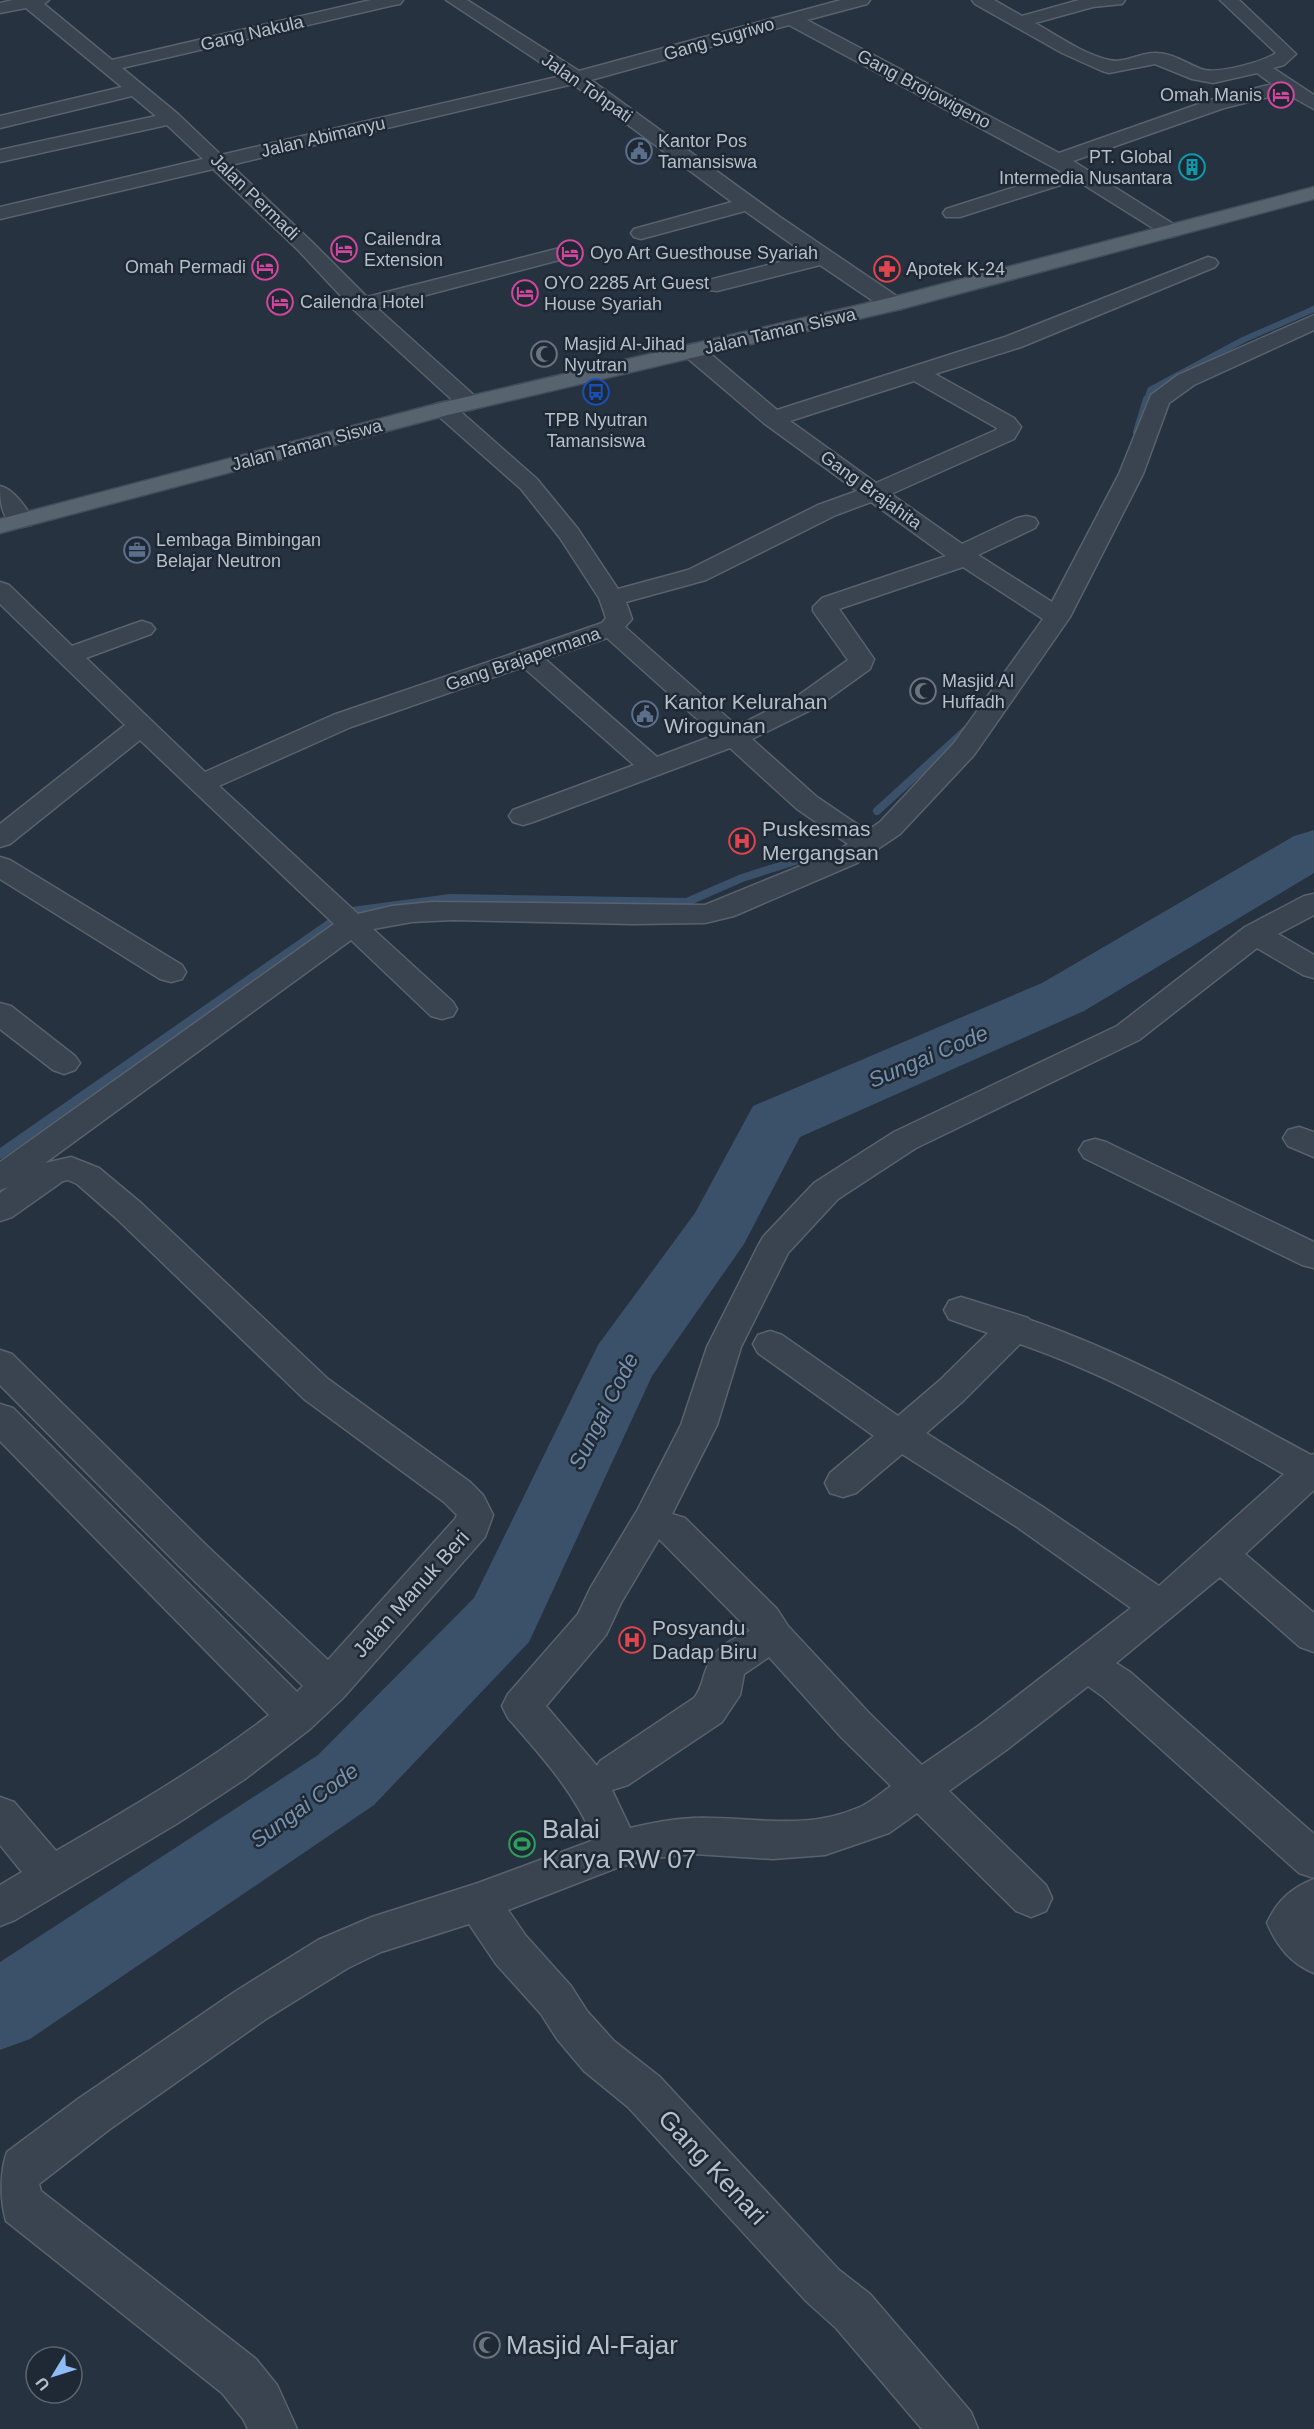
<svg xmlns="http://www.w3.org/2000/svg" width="1314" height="2429" font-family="Arial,sans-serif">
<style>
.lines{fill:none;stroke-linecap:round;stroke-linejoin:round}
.stream-far2{stroke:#3b5169;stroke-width:6}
.stream-far1{stroke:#3b5169;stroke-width:8}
.stream{stroke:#3b5169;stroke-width:10}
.river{fill:#3b5169;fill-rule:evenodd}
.minor-casing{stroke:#58626d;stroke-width:3}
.major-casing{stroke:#434d59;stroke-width:3}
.minor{fill:#3a4450;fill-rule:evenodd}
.major{fill:#586370;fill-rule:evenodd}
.labels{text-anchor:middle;stroke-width:5;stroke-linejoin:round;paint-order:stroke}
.far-street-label{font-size:18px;fill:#b6bfca;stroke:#1f2935}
.far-poi-label{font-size:18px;fill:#b6bfca;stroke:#1f2935;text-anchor:start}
.poi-label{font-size:21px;fill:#b6bfca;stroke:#1f2935;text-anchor:start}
.street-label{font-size:21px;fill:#b6bfca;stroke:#1f2935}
.water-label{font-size:22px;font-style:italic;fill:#7791ad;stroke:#1f2935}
.near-poi-label{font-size:26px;fill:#b6bfca;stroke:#1f2935;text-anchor:start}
.near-street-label{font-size:26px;fill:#b6bfca;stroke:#1f2935}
</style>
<rect width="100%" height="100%" fill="#263240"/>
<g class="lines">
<path class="stream-far2" d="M1147 401 1150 390 1243 340 1314 309"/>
<path class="stream-far1" d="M1137 432 1147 399
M877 811 968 728
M352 911 450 898 687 902 742 878 824 852"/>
<path class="stream" d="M0 1154 336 920"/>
<path class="river" d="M1314 830V873L1084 1011 800 1137 744 1244 652 1376 529 1642 374 1805 30 2039 0 2050V1962L318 1755 474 1598 598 1345 695 1213 753 1106 1042 983 1294 836Z"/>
<g class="minor-casing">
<path id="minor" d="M13 0H49L44 4 112 60 371 0H403L400 4 394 5 122 68 178 114 221 155 561 76 446 0H467L579 71 841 0H870L867 4 807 20 1059 153 1210 100 1272 84 1257 73 1213 83 1192 79 1155 64 1109 73 1102 71 1062 53 975 4 972 0H994L1022 16 1079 0H1125L1122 4 1093 7 1035 23C1058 36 1083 54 1109 60 1122 64 1140 53 1154 53 1171 52 1186 63 1201 69 1216 75 1263 62 1276 53L1220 0H1239L1296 54 1284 65 1273 68 1314 95V109L1285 93 1224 108 1073 161 1178 227 1181 231 1178 235 1171 237 1164 235 1076 180 960 217H946L943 213 946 209 1062 172 789 25 591 80 780 217 901 299 904 304 901 309 893 310 885 309 820 265 717 291 709 290 706 285 709 280 807 255 745 211 641 239 634 237 631 233 634 229 732 202 573 84 231 165 312 242 367 297 560 248 567 250 570 254 567 258 377 308 477 398 480 403 477 408 469 410 461 408 354 310 298 250 213 169 0 219V207L203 159 167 125 0 162V150L156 116 132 96 0 128V116L122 87 26 8 0 13V3Z
M1208 257 1215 259 1218 263 1215 267 1021 347 935 374 1014 418 1021 427 1014 439 891 494 962 544 1017 518 1026 516 1035 518 1038 523 1035 528 978 555 1052 602 1119 474 1151 395 1178 375 1314 315V330L1194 385 1169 403 1143 474 1070 617 974 755 900 834 857 863 734 916 705 923 633 924 453 920 412 922 373 929 453 1002 457 1009 453 1016 442 1019 431 1016 351 940 45 1163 71 1157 99 1168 141 1203 328 1379 470 1482 483 1495 493 1515 485 1537 343 1698 310 1729 245 1779 178 1823 15 1920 0 1926V1885L22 1872 0 1845V1797L14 1802 56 1851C129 1809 201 1767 269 1715L0 1441V1404L13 1408 297 1692 303 1686 180 1567 0 1385V1350L12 1354 206 1545 328 1660 455 1519 457 1515 444 1502 304 1399 117 1219 77 1184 68 1180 63 1181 12 1217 0 1221V1193L8 1187 0 1190V1162L334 924 140 740 10 844 0 847V824L125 725 0 604V582L9 585 72 646 133 624 142 621 151 624 155 629 151 634 86 658 205 772 333 715 602 623 606 618 599 598 560 538 521 489 436 414 433 409 436 404 444 402 452 404 537 479 578 529 618 589 688 570 818 505 857 491 765 424 685 356 682 351 685 346 693 344 701 346 777 410 1005 337ZM914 381 997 428 996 430 876 483 790 421ZM871 502 946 556 822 598 813 607V611L848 660 799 695 737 726 625 627 632 619 626 602 706 580 836 515ZM963 567 1043 619 954 743 880 822 867 831 817 797 752 739 817 707 870 669 874 659 839 609ZM607 638 715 735 657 757 545 659ZM523 667 634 765 513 810 509 816 513 822 523 825 533 822 730 748 797 809 848 844 837 851 705 905 432 902 392 906 358 914 219 786 351 727Z
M0 486C14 489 26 508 34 520L31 525C3 532 0 506 0 486Z
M0 857 10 860 182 965 186 972 182 979 171 982 160 979 0 879Z
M1314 894V915L1278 934 1314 955V978L1303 975 1257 948 1139 1040 916 1148 838 1199 788 1253 741 1347 717 1425 672 1514 685 1518 777 1609 788 1626 869 1713 922 1765 981 1724 1131 1608 1017 1527 902 1454 856 1493 843 1497 830 1493 825 1483 830 1473 874 1436 758 1353 753 1344 758 1335 770 1331 782 1335 898 1416 939 1381 988 1333 949 1319 944 1310 949 1301 961 1297 1028 1318 1030 1320C1129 1354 1219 1405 1311 1455L1314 1454V1490L1245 1554 1314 1613V1652L1300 1647 1220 1577 1116 1663 1130 1672 1314 1834V1878L1299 1873 1102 1696 1088 1686 1009 1748 949 1791 1046 1885 1052 1898 1046 1911 1031 1917 1016 1911 917 1813 889 1833 825 1855 773 1859 694 1854 655 1858 619 1867 508 1910 526 1936 571 1986 587 2011 614 2041 660 2077 839 2270 870 2294 971 2412 978 2429H922L836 2328 807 2302 628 2107 584 2071 557 2039 541 2014 496 1964 469 1924 381 1952 348 1968 266 2019 110 2129 39 2184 41 2191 256 2359 277 2385 297 2429H248L243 2419 222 2393 6 2221C0 2201 0 2171 7 2152L78 2099 236 1991 318 1940 372 1917 478 1883 594 1840C575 1792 541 1756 508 1718L502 1706 508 1694 578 1614 591 1587 638 1509 681 1425 707 1347 758 1246 763 1237 814 1183 894 1132 1117 1026 1245 927 1304 896ZM1020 1344C1113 1376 1198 1426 1284 1474L1159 1586 1043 1507 926 1433 963 1401ZM659 1539 750 1631C732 1639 714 1648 707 1667 702 1679 702 1688 694 1698L600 1761 597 1766 546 1706 606 1635 621 1603ZM769 1657 841 1737 891 1786C881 1793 871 1802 860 1807 803 1832 752 1816 693 1818 672 1819 651 1823 630 1828L612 1790 628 1785 722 1722 740 1695 744 1674Z
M0 1003 11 1006 75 1056 80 1063 75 1070 64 1074 53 1070 0 1029Z
M1299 1127 1314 1132V1157L1288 1146 1283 1138 1288 1130Z
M1095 1139 1106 1142 1314 1242V1268L1302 1265 1084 1158 1079 1150 1084 1142Z
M1314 1879V1973C1290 1963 1277 1946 1267 1923 1277 1901 1291 1888 1314 1879Z"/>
</g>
<g class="major-casing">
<path id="major" d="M1314 187V199L901 309 448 415 0 533V519L436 404 889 298Z"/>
</g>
<use href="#minor" class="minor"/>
<use href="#major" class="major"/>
</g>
<defs>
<g id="hotel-ring" transform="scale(1.35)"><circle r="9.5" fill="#1f2935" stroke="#d1479c" stroke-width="1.5"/><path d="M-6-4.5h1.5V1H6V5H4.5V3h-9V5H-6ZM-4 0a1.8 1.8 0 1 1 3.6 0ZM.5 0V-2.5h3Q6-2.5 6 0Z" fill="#d1479c"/></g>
<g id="civic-ring" transform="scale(1.35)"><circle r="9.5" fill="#1f2935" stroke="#5c6f8a" stroke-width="1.5"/><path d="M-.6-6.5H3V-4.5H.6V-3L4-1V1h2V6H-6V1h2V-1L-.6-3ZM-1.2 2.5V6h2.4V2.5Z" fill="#5c6f8a"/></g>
<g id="building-ring" transform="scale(1.35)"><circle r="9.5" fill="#1f2935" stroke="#0f9aa8" stroke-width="1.5"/><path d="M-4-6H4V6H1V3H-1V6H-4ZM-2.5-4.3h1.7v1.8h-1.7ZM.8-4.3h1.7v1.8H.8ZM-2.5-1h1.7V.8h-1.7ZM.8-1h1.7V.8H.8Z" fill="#0f9aa8"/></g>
<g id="pharmacy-ring" transform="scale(1.35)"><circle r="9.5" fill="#1f2935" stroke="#e0444e" stroke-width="1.5"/><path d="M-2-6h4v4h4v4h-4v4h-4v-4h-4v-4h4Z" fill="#e0444e"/></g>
<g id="mosque-ring" transform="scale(1.35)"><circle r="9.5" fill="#1f2935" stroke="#6b7280" stroke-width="1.5"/><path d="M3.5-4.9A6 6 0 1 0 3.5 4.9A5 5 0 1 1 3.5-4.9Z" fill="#6b7280"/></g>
<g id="bus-ring" transform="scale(1.35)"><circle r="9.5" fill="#1f2935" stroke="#1a4fb4" stroke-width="1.5"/><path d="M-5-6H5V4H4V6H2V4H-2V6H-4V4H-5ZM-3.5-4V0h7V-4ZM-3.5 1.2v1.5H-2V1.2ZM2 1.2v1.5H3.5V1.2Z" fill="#1a4fb4"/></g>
<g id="office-ring" transform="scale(1.35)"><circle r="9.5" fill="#1f2935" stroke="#5c6f8a" stroke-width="1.5"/><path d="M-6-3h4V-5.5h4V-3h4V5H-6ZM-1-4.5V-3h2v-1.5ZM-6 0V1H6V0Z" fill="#5c6f8a"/></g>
<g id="hospital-ring" transform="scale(1.35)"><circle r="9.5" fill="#1f2935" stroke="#e0444e" stroke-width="1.5"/><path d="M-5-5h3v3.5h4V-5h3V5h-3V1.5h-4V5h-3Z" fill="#e0444e"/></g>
<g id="stadium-ring" transform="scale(1.35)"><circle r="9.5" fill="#1f2935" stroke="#2e9e5b" stroke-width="1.5"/><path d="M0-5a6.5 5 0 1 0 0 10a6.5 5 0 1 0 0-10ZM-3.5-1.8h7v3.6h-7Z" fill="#2e9e5b"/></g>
</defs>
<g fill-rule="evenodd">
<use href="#hotel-ring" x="1281" y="95"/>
<use href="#civic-ring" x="639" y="151"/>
<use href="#building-ring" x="1192" y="167"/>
<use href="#hotel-ring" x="344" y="249"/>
<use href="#hotel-ring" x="570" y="253"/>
<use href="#hotel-ring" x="265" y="267"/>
<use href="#pharmacy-ring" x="887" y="269"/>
<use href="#hotel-ring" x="525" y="293"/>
<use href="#hotel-ring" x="280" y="302"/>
<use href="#mosque-ring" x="544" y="354"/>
<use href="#bus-ring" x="596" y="392"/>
<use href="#office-ring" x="137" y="550"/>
<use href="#mosque-ring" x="923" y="691"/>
<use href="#civic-ring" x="645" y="714"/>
<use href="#hospital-ring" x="742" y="841"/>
<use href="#hospital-ring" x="632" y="1640"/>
<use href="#stadium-ring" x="522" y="1844"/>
<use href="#mosque-ring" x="487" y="2345"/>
</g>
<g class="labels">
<g class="far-street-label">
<text transform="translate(252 33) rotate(-13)" y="6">Gang Nakula</text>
<text transform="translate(719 39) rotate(-16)" y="6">Gang Sugriwo</text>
<text transform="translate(587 88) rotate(35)" y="6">Jalan Tohpati</text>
<text transform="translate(924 89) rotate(28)" y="6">Gang Brojowigeno</text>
<text transform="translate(323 137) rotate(-13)" y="6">Jalan Abimanyu</text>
<text transform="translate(255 197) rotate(44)" y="6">Jalan Permadi</text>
<text transform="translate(780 331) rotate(-13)" y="6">Jalan Taman Siswa</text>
<text transform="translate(307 445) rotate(-15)" y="6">Jalan Taman Siswa</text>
<text transform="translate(871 490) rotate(36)" y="6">Gang Brajahita</text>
<text transform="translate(523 659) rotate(-19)" y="6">Gang Brajapermana</text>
</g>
<g class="far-poi-label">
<text x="1262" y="101" text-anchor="end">Omah Manis</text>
<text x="658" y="147">Kantor Pos<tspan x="658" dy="21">Tamansiswa</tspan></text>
<text x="1172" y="163" text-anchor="end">PT. Global<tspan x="1172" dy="21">Intermedia Nusantara</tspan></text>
<text x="364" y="245">Cailendra<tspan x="364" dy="21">Extension</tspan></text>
<text x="590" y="259">Oyo Art Guesthouse Syariah</text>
<text x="246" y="273" text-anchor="end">Omah Permadi</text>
<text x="906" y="275">Apotek K-24</text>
<text x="544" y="289">OYO 2285 Art Guest<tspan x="544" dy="21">House Syariah</tspan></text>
<text x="300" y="308">Cailendra Hotel</text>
<text x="564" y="350">Masjid Al-Jihad<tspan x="564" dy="21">Nyutran</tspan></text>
<text x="596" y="426" text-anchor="middle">TPB Nyutran<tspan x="596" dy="21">Tamansiswa</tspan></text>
<text x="156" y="546">Lembaga Bimbingan<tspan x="156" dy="21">Belajar Neutron</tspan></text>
<text x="942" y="687">Masjid Al<tspan x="942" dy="21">Huffadh</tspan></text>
</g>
<g class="poi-label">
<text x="664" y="709">Kantor Kelurahan<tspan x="664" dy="24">Wirogunan</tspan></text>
<text x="762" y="836">Puskesmas<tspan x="762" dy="24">Mergangsan</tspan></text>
<text x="652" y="1635">Posyandu<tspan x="652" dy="24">Dadap Biru</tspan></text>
</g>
<g class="street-label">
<text transform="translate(411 1594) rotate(-48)" y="7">Jalan Manuk Beri</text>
</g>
<g class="water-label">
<text transform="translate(928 1056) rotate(-23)" y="8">Sungai Code</text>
<text transform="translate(603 1411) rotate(-63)" y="8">Sungai Code</text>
<text transform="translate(304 1805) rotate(-36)" y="8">Sungai Code</text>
</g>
<g class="near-poi-label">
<text x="542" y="1838">Balai<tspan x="542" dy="30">Karya RW 07</tspan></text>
<text x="506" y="2354">Masjid Al-Fajar</text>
</g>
<g class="near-street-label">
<text transform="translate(713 2167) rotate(47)" y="9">Gang Kenari</text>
</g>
</g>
<g transform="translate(54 2375) rotate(232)"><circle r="28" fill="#1f2935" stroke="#5b6571" stroke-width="1.5"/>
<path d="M0-4.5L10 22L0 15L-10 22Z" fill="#8fbcf7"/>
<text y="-9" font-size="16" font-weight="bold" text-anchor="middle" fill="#b6bfca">U</text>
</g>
</svg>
